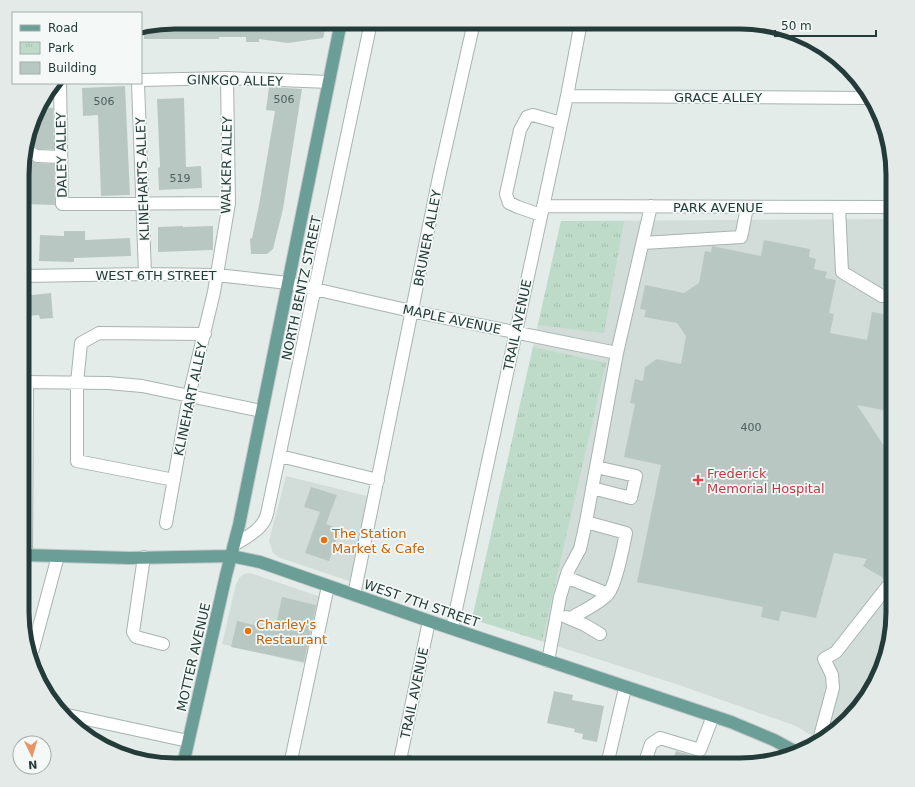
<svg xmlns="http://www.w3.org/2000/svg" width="915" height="787" font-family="'DejaVu Sans',sans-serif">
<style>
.built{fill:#d2dcd8}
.park{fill:url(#park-tufts)}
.building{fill:#b9c7c3}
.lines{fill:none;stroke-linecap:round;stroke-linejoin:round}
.minor-casing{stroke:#a7b4b1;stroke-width:14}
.major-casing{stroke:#c2c8c8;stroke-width:14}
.minor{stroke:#fff;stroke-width:12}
.major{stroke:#6b9e97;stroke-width:12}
.health-dot{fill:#e0444e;stroke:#f4f9f7;stroke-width:1.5}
.food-dot{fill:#e8710a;stroke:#f4f9f7;stroke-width:1.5}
.labels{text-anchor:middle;stroke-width:3.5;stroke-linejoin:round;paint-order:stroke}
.number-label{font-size:11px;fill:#495f5c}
.street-label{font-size:13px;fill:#243c39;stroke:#f4f9f7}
.health-label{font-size:13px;fill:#be3a42;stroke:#f4f9f7;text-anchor:start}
.food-label{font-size:13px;fill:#c56008;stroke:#f4f9f7;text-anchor:start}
.rim{fill:none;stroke:#243c39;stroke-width:5}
</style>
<defs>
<pattern id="park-tufts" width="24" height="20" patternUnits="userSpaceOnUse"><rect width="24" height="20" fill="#bedbc9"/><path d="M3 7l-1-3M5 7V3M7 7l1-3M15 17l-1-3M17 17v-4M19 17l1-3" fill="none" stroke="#a3bdad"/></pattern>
</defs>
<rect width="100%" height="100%" fill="#e4ece9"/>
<path class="built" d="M893 219V612L881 671 848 720 819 740 796 726 676 684 472 619 561 221Z
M286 476 371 497 352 580 349 581 278 557 273 553 269 541Z
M250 573 321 597 306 664 222 644 236 584 239 578 244 574Z"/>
<path class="park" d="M561 221H624L604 333 538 325Z
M533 347 606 363 542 641 472 619Z"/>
<path class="building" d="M175 22H327L323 38 288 43 259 39V42H246V37H219V39H144V27Z
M125 86 130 195 101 196 98 115 83 116 82 88Z
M269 87 302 89 283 209 273 249 267 254H251L250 239 252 238 259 205 275 111 266 110Z
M184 98 186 167 201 166 202 188 159 190 158 168 160 167 157 99Z
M39 107 53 108 54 149H39L27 143Z
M23 158 36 163 54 164 55 205 23 204Z
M183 226V227L213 226V250L158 252V227Z
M64 231H85V240L130 238 131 256 74 258V262L39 261 40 235 64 236Z
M764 240 810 249 809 257 816 259 814 269 827 272 825 278 836 280 829 313 834 314 830 333 867 340 872 312 893 316V412L857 405 884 446 893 440V573L885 579 863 566 867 559 834 553 816 618 781 611 779 621 761 617 763 607 637 582 661 465 624 457 635 404 630 403 635 379 643 381 645 367 657 359 681 364 686 336 677 323 644 317 646 310 640 309 645 285 684 293 699 283 705 251 711 252 712 246 761 256Z
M51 293 53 318 40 319 39 315 23 316V296Z
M311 487 337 495 326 524 340 529 329 561 305 553 320 512 304 507Z
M282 597 316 605 304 662 231 647 237 621 275 630Z
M554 691 573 695 572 700 604 706 597 742 582 739 583 734 574 732 575 729 547 723Z
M676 751 716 762 715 765H671Z"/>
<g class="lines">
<g class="minor-casing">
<path id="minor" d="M141 80 227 78 329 82
M60 83 62 204 229 203
M138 83 145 274
M567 96 869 98
M25 150 37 156 61 157
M543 206 893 207
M839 207 842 272 882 296H893
M541 215 518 207 509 203 506 194 520 130 527 117 533 115 561 123
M643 243 741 237 742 233 747 207
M23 276 145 274 217 275 288 283 411 311 617 353
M23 382 108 383 142 386 261 411
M280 456 378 480
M174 480 77 461V383L81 343 99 333 205 334
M592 488 631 498 636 476 596 467
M166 523 189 396 214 292 229 203 227 78
M234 545C246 537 263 530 267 514L371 22
M26 555 27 382
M144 557 133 632 136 637 163 644
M566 577 608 594
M354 595 439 177 474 22
M566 617 585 625 600 634
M571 618C581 612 600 603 608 594 616 585 623 547 626 533L586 522
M452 628 567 96 581 22
M29 650 33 649 58 556
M548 661 560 597 568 571 580 549 586 522 617 353 651 206
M63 714 188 741
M819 740 833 688 832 675 824 659 836 652 887 587 893 583
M400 760 420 765
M290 765 328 586
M399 765 429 621
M607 765 625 688
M644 765 651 744 660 738 700 750 713 716"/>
</g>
<g class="major-casing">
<path id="major" d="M22 555 130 558 231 556 260 562 429 621 731 722 774 740 798 753
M183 765 226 575 239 525 341 22"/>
</g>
<use href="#minor" class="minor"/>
<use href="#major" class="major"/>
</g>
<path class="health-dot" d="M696 474h4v4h4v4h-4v4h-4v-4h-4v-4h4z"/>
<g class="food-dot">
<circle cx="324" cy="540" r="4"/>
<circle cx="248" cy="631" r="4"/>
</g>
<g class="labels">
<g class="number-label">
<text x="284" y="103">506</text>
<text x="104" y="105">506</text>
<text x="180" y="182">519</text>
<text x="751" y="431">400</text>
</g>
<g class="street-label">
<text transform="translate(235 80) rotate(1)" y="5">GINKGO ALLEY</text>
<text x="718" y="102">GRACE ALLEY</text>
<text transform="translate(61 155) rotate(-91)" y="5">DALEY ALLEY</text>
<text transform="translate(226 165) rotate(-89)" y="5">WALKER ALLEY</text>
<text transform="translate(142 179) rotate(-92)" y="5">KLINEHARTS ALLEY</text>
<text x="718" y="212">PARK AVENUE</text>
<text transform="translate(427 238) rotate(-79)" y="5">BRUNER ALLEY</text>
<text x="156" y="280">WEST 6TH STREET</text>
<text transform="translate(301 288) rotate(-78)" y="5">NORTH BENTZ STREET</text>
<text transform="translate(452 319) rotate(12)" y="5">MAPLE AVENUE</text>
<text transform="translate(517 325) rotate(-78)" y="5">TRAIL AVENUE</text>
<text transform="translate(190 399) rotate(-78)" y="5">KLINEHART ALLEY</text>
<text transform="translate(422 603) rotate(19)" y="5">WEST 7TH STREET</text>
<text transform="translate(193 657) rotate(-77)" y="5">MOTTER AVENUE</text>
<text transform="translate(414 693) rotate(-78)" y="5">TRAIL AVENUE</text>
</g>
<g class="health-label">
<text x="707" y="478">Frederick<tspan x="707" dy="15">Memorial Hospital</tspan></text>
</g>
<g class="food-label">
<text x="332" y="538">The Station<tspan x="332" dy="15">Market &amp; Cafe</tspan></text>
<text x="256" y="629">Charley's<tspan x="256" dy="15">Restaurant</tspan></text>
</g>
</g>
<path d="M0 0H915V787H0ZM175 29H740A146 146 0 0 1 886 175V612A146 146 0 0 1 740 758H175A146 146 0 0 1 29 612V175A146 146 0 0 1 175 29Z" fill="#e3eae8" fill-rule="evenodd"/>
<path class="rim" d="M175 29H740A146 146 0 0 1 886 175V612A146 146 0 0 1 740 758H175A146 146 0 0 1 29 612V175A146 146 0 0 1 175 29Z"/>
<rect x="12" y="12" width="130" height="72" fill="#f4f9f7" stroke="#a1adab"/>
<rect x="20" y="25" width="20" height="6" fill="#6b9e97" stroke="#a1adab"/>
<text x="48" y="32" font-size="12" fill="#243c39">Road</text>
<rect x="20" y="42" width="20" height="12" fill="url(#park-tufts)" stroke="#a1adab"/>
<text x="48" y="52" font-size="12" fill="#243c39">Park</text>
<rect x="20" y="62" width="20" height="12" fill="#b9c7c3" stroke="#a1adab"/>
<text x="48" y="72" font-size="12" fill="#243c39">Building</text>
<g transform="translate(32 755) rotate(175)"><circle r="19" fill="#f4f9f7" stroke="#a1adab"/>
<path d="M0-3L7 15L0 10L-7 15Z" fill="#e79566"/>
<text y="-6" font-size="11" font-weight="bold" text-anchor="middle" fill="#243c39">N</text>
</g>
<path d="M775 30v6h101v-6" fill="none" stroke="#243c39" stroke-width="2"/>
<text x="781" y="30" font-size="12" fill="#243c39" stroke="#f4f9f7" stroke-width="3" paint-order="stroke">50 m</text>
</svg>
